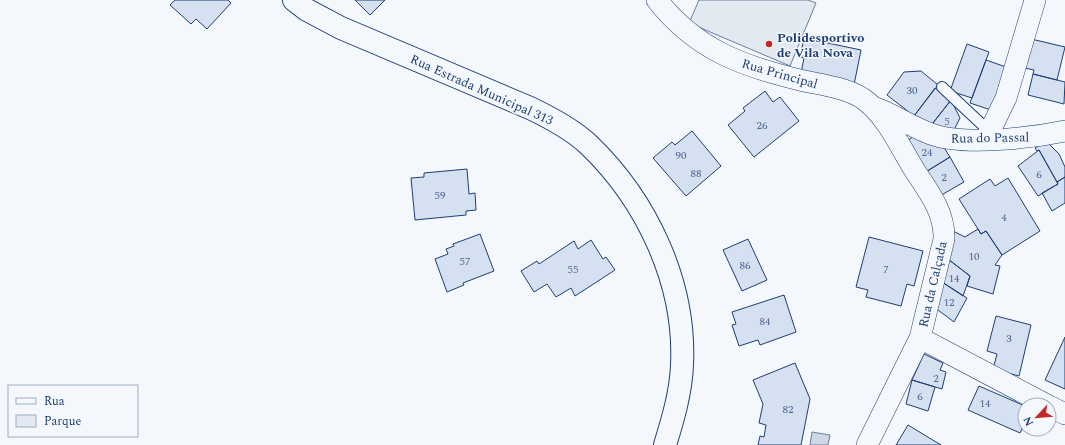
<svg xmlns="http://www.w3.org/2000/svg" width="1065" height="445" font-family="Spectral,serif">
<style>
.green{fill:#e3e9f0;stroke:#687fa3}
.water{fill:#cfd7e4;stroke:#687fa3}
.building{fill:#d5e0f0;stroke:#1d3f73}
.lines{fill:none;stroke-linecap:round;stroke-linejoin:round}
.lane-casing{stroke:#1d3f73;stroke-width:12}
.street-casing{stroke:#1d3f73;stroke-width:22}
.secondary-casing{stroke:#1d3f73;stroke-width:24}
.lane{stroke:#f4f7fb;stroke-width:10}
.street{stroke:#f4f7fb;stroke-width:21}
.secondary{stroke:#f4f7fb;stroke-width:22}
.poi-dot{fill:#c62828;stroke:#f4f7fb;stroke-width:1.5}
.labels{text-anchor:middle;stroke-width:3;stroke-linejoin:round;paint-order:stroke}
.number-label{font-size:11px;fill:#4b6792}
.poi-label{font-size:13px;font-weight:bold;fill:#1d3f73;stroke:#f4f7fb;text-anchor:start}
.street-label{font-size:13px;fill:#1d3f73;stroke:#f4f7fb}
</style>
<rect width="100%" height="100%" fill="#f4f7fb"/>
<path class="green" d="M699 0H808L816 3 790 66 689 23Z"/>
<path class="water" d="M812 432 830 435 828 445H810Z"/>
<path class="building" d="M175 0H228L231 3 207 29 196 19 191 24 170 5Z
M355 0H385L370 15Z
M804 38 861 50 854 85 801 73 804 58 800 57Z
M1027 38 1065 47 1057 80 1033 74 1034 70 1020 67Z
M967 44 989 52 972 98 950 91Z
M986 60 1006 67 991 110 970 103Z
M921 71 938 85 914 116 887 95 904 72Z
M1033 74 1065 82 1064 104 1028 95Z
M935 88 951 100 929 128 914 116Z
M765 91 773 102 780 97 799 121 754 157 728 125 745 111 743 108Z
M951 100 960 118 951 136 929 128Z
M692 131 721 166 686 196 653 158 672 142 675 145Z
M919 133 941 143 950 157 924 173 905 142Z
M1047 142 1059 154 1065 167V177L1057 182 1039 150 1037 151 1035 148Z
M1039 150 1058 184 1038 196 1018 166Z
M950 157 964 182 938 197 924 173Z
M467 169 469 194 475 193 476 210 466 211V215L415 220 411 178 424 177V173Z
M1065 177V203L1052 211 1042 193 1058 184 1057 182Z
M1008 178 1040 231 1002 255 986 231 981 234 959 199 990 179 995 186Z
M978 229 981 234 986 231 1002 255 995 265 1000 266 993 294 967 286 970 276 944 256 953 231 965 237Z
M480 234 494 271 463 283 464 285 447 292 435 259 448 254 446 249 454 246 453 244Z
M869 237 923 251 914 286 907 284 901 306 866 297 868 290 856 287Z
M748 239 767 280 742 291 723 250Z
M591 240 603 259 606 257 615 270 575 296 571 288 556 297 547 284 534 292 521 271 537 261 539 264 574 241 578 249Z
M944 256 970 276 963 296 939 280Z
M939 280 967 298 954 322 934 307Z
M784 295 796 332 760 345 758 340 739 346 732 325 736 324 732 312Z
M996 316 1031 325 1019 376 993 369 997 354 987 351Z
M1065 337V389L1045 380Z
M924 354 943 363 940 370 946 372 942 389 912 380Z
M795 363 810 399 801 445H758L760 436 764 437 766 425 759 423 763 404 753 380Z
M912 380 935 387 928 411 906 404Z
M979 386 1025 406V422L1020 433 968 410Z
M908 425 941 445H896Z"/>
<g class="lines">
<g class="lane-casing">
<path id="lane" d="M942 87 990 132"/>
</g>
<g class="street-casing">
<path id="street" d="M657 0C696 50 744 67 804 81 823 85 846 88 862 98 886 114 900 147 915 171 929 192 945 213 944 239L920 338 867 445
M873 107C894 114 911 127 931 134 963 146 1032 138 1065 131
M986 139 1006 98 1035 0
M920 338 1047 405
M1049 406 1065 414"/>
</g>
<g class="secondary-casing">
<path id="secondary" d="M294 0 307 10 341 28 530 108C551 118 572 129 589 145 647 201 686 283 682 365 681 392 673 419 665 445"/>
</g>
<use href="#lane" class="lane"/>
<use href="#street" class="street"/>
<use href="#secondary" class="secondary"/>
</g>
<circle class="poi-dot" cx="769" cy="44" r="4"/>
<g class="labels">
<g class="number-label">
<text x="912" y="94">30</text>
<text x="947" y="125">5</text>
<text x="762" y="129">26</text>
<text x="927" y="156">24</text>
<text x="681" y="159">90</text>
<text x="696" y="177">88</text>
<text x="1039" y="178">6</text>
<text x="944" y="181">2</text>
<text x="440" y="199">59</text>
<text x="1004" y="221">4</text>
<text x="974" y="260">10</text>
<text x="465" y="265">57</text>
<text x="745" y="269">86</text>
<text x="573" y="273">55</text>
<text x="886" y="273">7</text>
<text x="954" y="282">14</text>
<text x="949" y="306">12</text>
<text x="765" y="325">84</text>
<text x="1009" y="342">3</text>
<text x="936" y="382">2</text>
<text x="920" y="400">6</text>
<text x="985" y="407">14</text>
<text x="788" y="413">82</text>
</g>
<g class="poi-label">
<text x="777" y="42">Polidesportivo<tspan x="777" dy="15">de Vila Nova</tspan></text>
</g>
<g class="street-label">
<text transform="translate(780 73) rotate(16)" y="5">Rua Principal</text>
<text transform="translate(482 89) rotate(24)" y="5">Rua Estrada Municipal 313</text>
<text transform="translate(990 137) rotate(-1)" y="5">Rua do Passal</text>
<text transform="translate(932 284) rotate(-77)" y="5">Rua da Calçada</text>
</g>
</g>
<rect x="8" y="385" width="130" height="52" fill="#f4f7fb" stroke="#9eadc5"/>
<rect x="16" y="398" width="20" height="6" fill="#f4f7fb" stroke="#9eadc5"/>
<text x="44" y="405" font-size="12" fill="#1d3f73">Rua</text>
<rect x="16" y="415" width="20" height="12" fill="#e3e9f0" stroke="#9eadc5"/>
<text x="44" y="425" font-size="12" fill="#1d3f73">Parque</text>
<g transform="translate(1037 417) rotate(244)"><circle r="19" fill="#f4f7fb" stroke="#9eadc5"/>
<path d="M0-3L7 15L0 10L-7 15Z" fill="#c62828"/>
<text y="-6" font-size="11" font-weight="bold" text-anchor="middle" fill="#1d3f73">N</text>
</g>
</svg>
